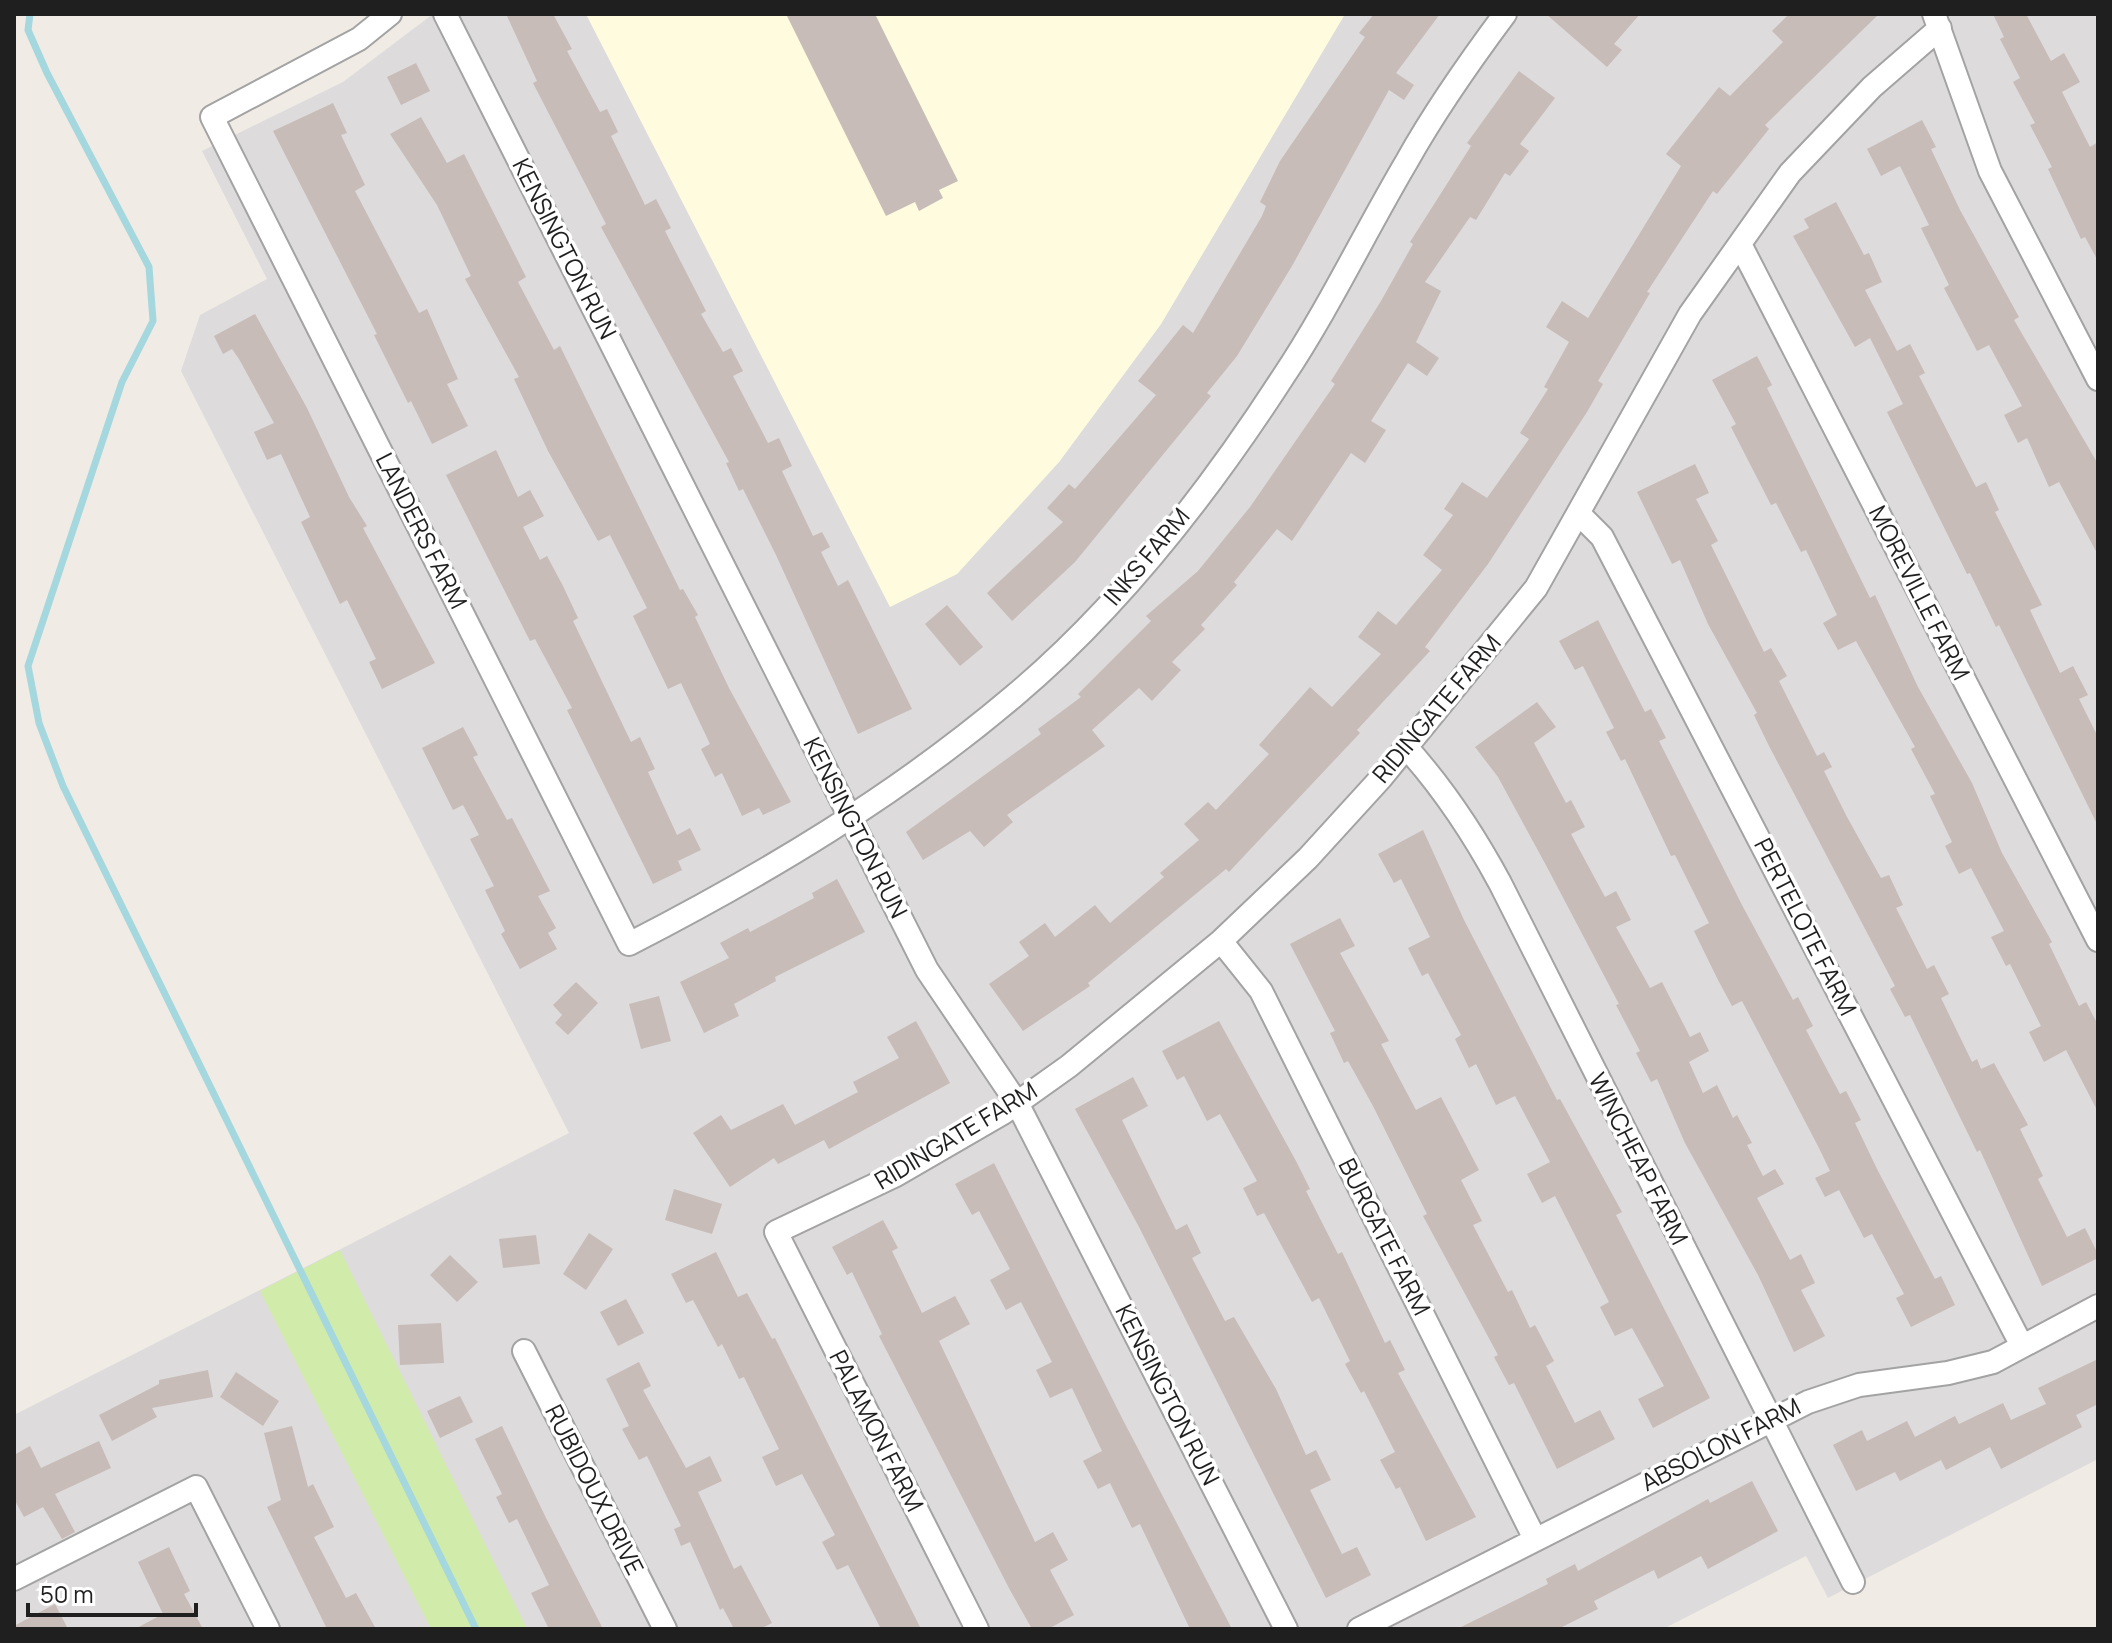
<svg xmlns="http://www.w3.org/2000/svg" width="2112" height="1643" font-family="Manrope,sans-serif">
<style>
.residential{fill:#dddbdc}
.education{fill:#fffbde}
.grass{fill:#d1ebaa}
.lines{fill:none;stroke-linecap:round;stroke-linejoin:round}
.stream{stroke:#a4d7de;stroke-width:7}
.building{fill:#c7bcb8}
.street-casing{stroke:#a3a3a3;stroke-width:26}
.street{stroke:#fff;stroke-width:22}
.labels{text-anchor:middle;stroke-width:7;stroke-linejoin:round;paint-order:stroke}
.street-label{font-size:24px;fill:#1f1f1f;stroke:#fff}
</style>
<rect width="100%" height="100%" fill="#f0ebe4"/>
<path class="residential" d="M433 14H586L890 606 957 574 1059 462 1161 324 1345 14H2098V1459L1828 1598 1806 1556 1663 1629H14V1415L569 1133 181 371 200 315 267 279 202 151 343 82Z"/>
<path class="education" d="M586 14H1345L1161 324 1059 462 957 574 890 607Z"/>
<path class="grass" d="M340 1250 527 1629H431L260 1291Z"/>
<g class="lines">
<path class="stream" d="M30 14 28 30 47 73 149 267 153 321 122 382 28 666 39 723 63 786 476 1629"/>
</g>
<path class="building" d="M506 14H553L572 49 567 51 600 112 607 109 618 132 611 136 645 205 656 199 671 228 665 231 706 311 701 314 723 352 731 348 743 371 733 376 768 443 779 438 792 466 782 471 813 536 822 532 830 547 821 552 838 586 848 580 912 709 858 734 776 555 743 489 739 491 726 463 729 462 601 227 606 224 533 83 537 81Z
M786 14H875L958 181 939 190 943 198 919 211 915 202 886 216Z
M1374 14H1440L1396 73 1414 85 1404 100 1389 90 1292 266 1237 356 1207 393 1211 396 1075 562 1012 621 987 593 1063 522 1047 508 1069 484 1075 489 1156 395 1138 381 1183 325 1193 333 1262 216 1266 206 1260 202 1280 161 1365 37 1359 33Z
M1546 14H1640L1614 44 1622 50 1607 67Z
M1789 14H1879L1765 125 1769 129 1717 194 1713 191 1647 292 1650 293 1598 381 1603 384 1587 412 1488 564 1425 647 1430 651 1357 730 1360 733 1229 872 1226 869 1088 983 1090 986 1023 1031 989 984 1029 956 1019 942 1045 923 1055 937 1095 905 1110 923 1164 877 1160 873 1199 840 1184 824 1208 802 1216 810 1269 754 1259 745 1310 687 1332 707 1381 654 1358 637 1378 611 1396 625 1442 570 1423 555 1453 515 1444 509 1462 482 1487 498 1529 439 1520 433 1548 389 1544 387 1569 342 1546 327 1562 301 1588 318 1681 166 1666 154 1719 87 1730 96 1783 42 1772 31Z
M1993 14H2026L2051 61 2064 53 2080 82 2062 92 2090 147 2098 142V261L2085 237 2081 239 2048 169 2052 167 2030 125 2035 123 2013 82 2020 78 2000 39 2004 37Z
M416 63 430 91 401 105 387 77Z
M1519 71 1555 98 1520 144 1529 151 1510 176 1505 173 1476 220 1470 217 1425 282 1441 291 1416 342 1439 358 1427 376 1408 363 1371 421 1386 430 1365 463 1351 453 1292 541 1277 529 1234 582 1237 585 1201 625 1205 629 1172 662 1181 670 1152 701 1139 688 1092 730 1105 746 1007 815 1013 822 984 847 970 831 923 860 906 832 1041 734 1038 729 1081 697 1078 694 1151 621 1146 616 1198 571 1250 507 1335 384 1331 381 1381 301 1413 244 1410 242 1471 146 1467 143Z
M333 103 347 133 341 135 365 185 355 191 419 313 427 309 458 379 447 384 468 426 432 444 411 401 408 403 374 335 377 334 273 131Z
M421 117 447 163 464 154 526 277 518 282 554 350 560 346 680 590 683 589 698 615 695 617 729 688 791 802 763 815 759 808 742 816 722 773 715 777 701 749 710 744 681 683 668 689 633 616 647 608 610 535 598 541 548 451 514 379 519 377 465 279 471 276 437 205 390 134Z
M1922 120 1936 147 1931 149 1960 210 2019 317 2014 320 2098 464V555L2059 482 2049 487 2027 438 2018 443 2004 415 2022 406 1989 345 1977 351 1944 288 1949 285 1921 228 1929 225 1900 166 1881 176 1867 149Z
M1836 202 1864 255 1869 253 1882 282 1865 290 1897 351 1910 344 1925 373 1919 376 1976 487 1986 482 1999 510 1995 512 2042 605 2030 610 2060 673 2073 666 2088 695 2079 699 2098 737V826L1999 625 1996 627 1970 573 1967 574 1887 412 1903 404 1870 338 1855 347 1793 236 1809 228 1804 219Z
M255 314 307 408 349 497 367 526 363 528 435 663 382 689 369 662 376 659 347 600 340 604 301 522 310 517 281 454 267 460 254 432 274 423 239 359 232 349 223 354 214 336Z
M1757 356 1772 385 1767 388 1870 598 1875 595 1918 687 1972 783 2002 853 2052 942 2049 944 2079 1006 2086 1002 2098 1025V1112L2066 1050 2044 1062 2029 1032 2041 1026 2010 964 2006 966 1991 937 2004 931 1971 868 1959 874 1945 846 1952 842 1930 796 1935 794 1911 749 1915 747 1856 641 1838 650 1823 623 1837 615 1806 550 1801 552 1776 503 1771 505 1731 427 1736 424 1712 380Z
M496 450 518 497 530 490 544 516 523 527 540 560 547 556 563 586 578 618 573 621 631 742 640 737 655 769 648 772 677 835 690 828 701 850 678 861 682 870 653 884 567 710 572 708 535 639 530 641 446 475Z
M1695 464 1709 493 1696 499 1718 541 1711 545 1764 652 1771 648 1787 676 1779 681 1817 756 1824 752 1832 767 1824 771 1847 817 1881 878 1889 875 1903 905 1896 908 1927 969 1934 965 1949 994 1941 998 1972 1062 1977 1059 1981 1069 1994 1063 2028 1125 2020 1129 2043 1176 2038 1179 2067 1237 2085 1228 2098 1254V1258L2042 1286 1980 1150 1977 1152 1910 1015 1905 1017 1890 989 1895 986 1768 744 1754 715 1757 713 1708 624 1680 560 1672 564 1637 492Z
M947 605 983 647 960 666 925 624Z
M1598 620 1645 712 1651 709 1666 738 1659 741 1742 905 1793 1000 1798 997 1813 1026 1806 1030 1840 1094 1846 1091 1861 1120 1855 1123 1878 1171 1935 1279 1941 1276 1955 1305 1911 1327 1896 1298 1904 1294 1872 1234 1864 1238 1839 1190 1825 1197 1815 1178 1830 1171 1819 1148 1742 1001 1732 1006 1718 980 1694 931 1709 923 1675 855 1671 856 1625 759 1621 761 1606 732 1614 728 1583 666 1575 670 1559 641Z
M1537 702 1556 727 1534 743 1566 803 1571 800 1585 827 1571 834 1605 897 1616 891 1631 920 1616 927 1650 988 1662 982 1690 1037 1700 1032 1709 1051 1689 1062 1703 1093 1717 1085 1733 1118 1737 1115 1752 1143 1747 1145 1763 1176 1775 1169 1784 1184 1757 1198 1790 1260 1801 1254 1815 1283 1801 1290 1825 1336 1794 1352 1758 1275 1685 1143 1657 1079 1651 1082 1636 1053 1640 1051 1616 1005 1619 1004 1548 869 1498 777 1475 747Z
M463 727 478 755 473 757 507 820 512 818 550 891 538 896 556 928 548 933 557 949 520 969 501 934 505 931 485 890 494 886 470 839 479 835 463 805 453 810 422 748Z
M1423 830 1464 920 1557 1100 1560 1099 1622 1212 1616 1215 1710 1398 1653 1428 1638 1399 1664 1386 1632 1328 1615 1336 1600 1307 1609 1302 1555 1196 1542 1203 1527 1174 1550 1162 1515 1096 1496 1105 1476 1064 1469 1068 1455 1039 1461 1035 1428 973 1422 976 1408 948 1430 937 1401 879 1394 883 1378 854Z
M837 879 865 932 775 977 776 981 734 1004 739 1016 704 1033 680 982 729 958 720 943 748 928 750 932 814 898 812 893Z
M1340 918 1355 946 1340 953 1389 1041 1381 1044 1416 1110 1441 1097 1479 1170 1461 1180 1482 1221 1473 1225 1508 1292 1512 1290 1530 1328 1535 1325 1554 1361 1546 1366 1575 1423 1600 1410 1615 1439 1557 1469 1514 1383 1509 1385 1494 1357 1498 1355 1423 1216 1427 1214 1373 1106 1348 1061 1344 1063 1330 1033 1335 1031 1290 944Z
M576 982 598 1003 568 1035 555 1023 562 1015 553 1005Z
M659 996 671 1041 641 1049 629 1004Z
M916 1021 950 1083 829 1149 824 1140 778 1164 774 1158 730 1187 693 1133 721 1115 731 1130 783 1104 795 1125 858 1092 853 1082 899 1058 887 1037Z
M1219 1021 1296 1161 1310 1189 1306 1191 1338 1254 1342 1252 1385 1343 1390 1340 1405 1370 1398 1373 1476 1517 1426 1541 1400 1487 1396 1489 1380 1460 1395 1452 1364 1391 1361 1393 1345 1364 1350 1361 1319 1298 1312 1302 1264 1213 1257 1216 1243 1188 1257 1181 1220 1114 1207 1121 1184 1076 1177 1080 1162 1051Z
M1133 1077 1148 1106 1122 1120 1176 1230 1187 1224 1201 1253 1192 1258 1225 1321 1234 1317 1276 1389 1306 1455 1316 1450 1331 1480 1310 1490 1342 1554 1357 1547 1371 1575 1326 1598 1139 1227 1075 1109Z
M994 1163 1123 1420 1232 1629H1190L1140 1524 1132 1528 1110 1483 1098 1489 1083 1461 1102 1451 1072 1388 1050 1398 1036 1370 1052 1362 1021 1302 1006 1310 990 1280 1010 1269 979 1211 972 1215 955 1184Z
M674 1189 722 1204 712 1234 665 1220Z
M883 1220 898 1248 892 1251 922 1313 955 1296 970 1324 939 1341 1035 1542 1053 1532 1068 1560 1050 1570 1074 1615 1048 1629H1032L1010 1590 879 1336 882 1334 852 1272 847 1275 832 1247Z
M589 1233 613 1249 586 1290 563 1274Z
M536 1235 540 1264 503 1268 499 1239Z
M716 1252 738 1297 747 1293 772 1339 775 1338 921 1629H881L848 1565 837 1570 822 1542 835 1535 802 1474 776 1486 762 1457 779 1449 744 1377 739 1379 722 1344 718 1347 693 1300 686 1303 671 1274Z
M450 1255 478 1282 457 1302 430 1275Z
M626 1299 644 1333 618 1346 600 1312Z
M441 1323 444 1363 400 1365 398 1325Z
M2098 1359V1404L2076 1415 2082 1427 2001 1469 1990 1447 1946 1470 1941 1460 1900 1481 1895 1472 1856 1491 1833 1445 1862 1430 1867 1441 1907 1421 1915 1437 1955 1416 1959 1424 2003 1403 2011 1420 2046 1404 2038 1388Z
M639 1362 651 1386 643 1390 686 1468 710 1456 722 1481 698 1492 734 1569 741 1565 772 1623 760 1629H734L723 1608 720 1610 690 1542 681 1546 674 1529 681 1526 647 1456 639 1460 622 1429 629 1426 606 1379Z
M208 1370 213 1397 152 1408 157 1417 112 1441 99 1415 159 1384V1380Z
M236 1372 279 1401 263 1426 220 1397Z
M460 1396 473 1422 440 1438 427 1411Z
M292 1426 308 1487 313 1484 334 1527 314 1537 346 1598 356 1593 376 1629H327L267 1507 281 1500 264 1433Z
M502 1426 546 1518 603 1629H549L531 1593 549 1585 517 1519 509 1523 496 1497 502 1494 475 1439Z
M99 1441 111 1468 55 1494 75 1532 62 1539 43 1507 24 1517 14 1499V1455L30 1446 41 1468Z
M1752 1481 1778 1531 1708 1569 1701 1556 1658 1579 1654 1570 1594 1601 1598 1609 1558 1629H1457L1548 1584 1546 1579 1575 1564 1578 1571 1708 1499 1710 1503Z
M169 1547 190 1591 184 1594 203 1629H135L163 1614 138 1562Z
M55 1604 68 1629H14V1626Z"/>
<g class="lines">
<g class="street-casing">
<path id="street" d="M390 14 359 39 212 117 629 944C765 874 896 796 1014 696 1120 607 1208 493 1283 377 1329 308 1365 232 1407 161 1436 109 1470 61 1505 14
M445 14 927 970 1017 1103 1286 1629
M1934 14 1990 171 2098 379
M1741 246 2098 940
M1579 514 1602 537 2022 1346
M1406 747C1445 790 1473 833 1500 883L1853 1582
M1221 941 1261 991 1535 1539
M524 1351 665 1629
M14 1579 196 1487 268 1629
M977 1629 776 1232 896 1175 1003 1113 1069 1066 1221 941 1308 858 1381 778 1536 588 1690 314 1790 173 1872 87 1940 28
M1359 1629 1808 1402 1859 1385 1948 1373 1993 1362 2098 1306"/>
</g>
<use href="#street" class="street"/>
</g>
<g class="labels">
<g class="street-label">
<text transform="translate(564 249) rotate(63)" y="8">KENSINGTON RUN</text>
<text transform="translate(421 531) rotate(63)" y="8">LANDERS FARM</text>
<text transform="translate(1147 557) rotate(-50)" y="8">INKS FARM</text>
<text transform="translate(1919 593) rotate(63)" y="8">MOREVILLE FARM</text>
<text transform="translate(1437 709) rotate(-50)" y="8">RIDINGATE FARM</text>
<text transform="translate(855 828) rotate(63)" y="8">KENSINGTON RUN</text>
<text transform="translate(1805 927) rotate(63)" y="8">PERTELOTE FARM</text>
<text transform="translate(956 1136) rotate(-31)" y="8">RIDINGATE FARM</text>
<text transform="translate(1638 1159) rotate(63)" y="8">WINCHEAP FARM</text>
<text transform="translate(1384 1237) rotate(63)" y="8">BURGATE FARM</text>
<text transform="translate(1167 1395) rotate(63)" y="8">KENSINGTON RUN</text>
<text transform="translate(876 1431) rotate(63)" y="8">PALAMON FARM</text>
<text transform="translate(1721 1445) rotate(-27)" y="8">ABSOLON FARM</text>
<text transform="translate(594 1490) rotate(63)" y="8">RUBIDOUX DRIVE</text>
</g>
</g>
<rect width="2112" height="1643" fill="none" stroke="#1f1f1f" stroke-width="32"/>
<path d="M28 1603v12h168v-12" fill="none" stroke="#1f1f1f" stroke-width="4"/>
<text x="40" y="1603" font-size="24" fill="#1f1f1f" stroke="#ffffff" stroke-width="6" paint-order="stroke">50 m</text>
</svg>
